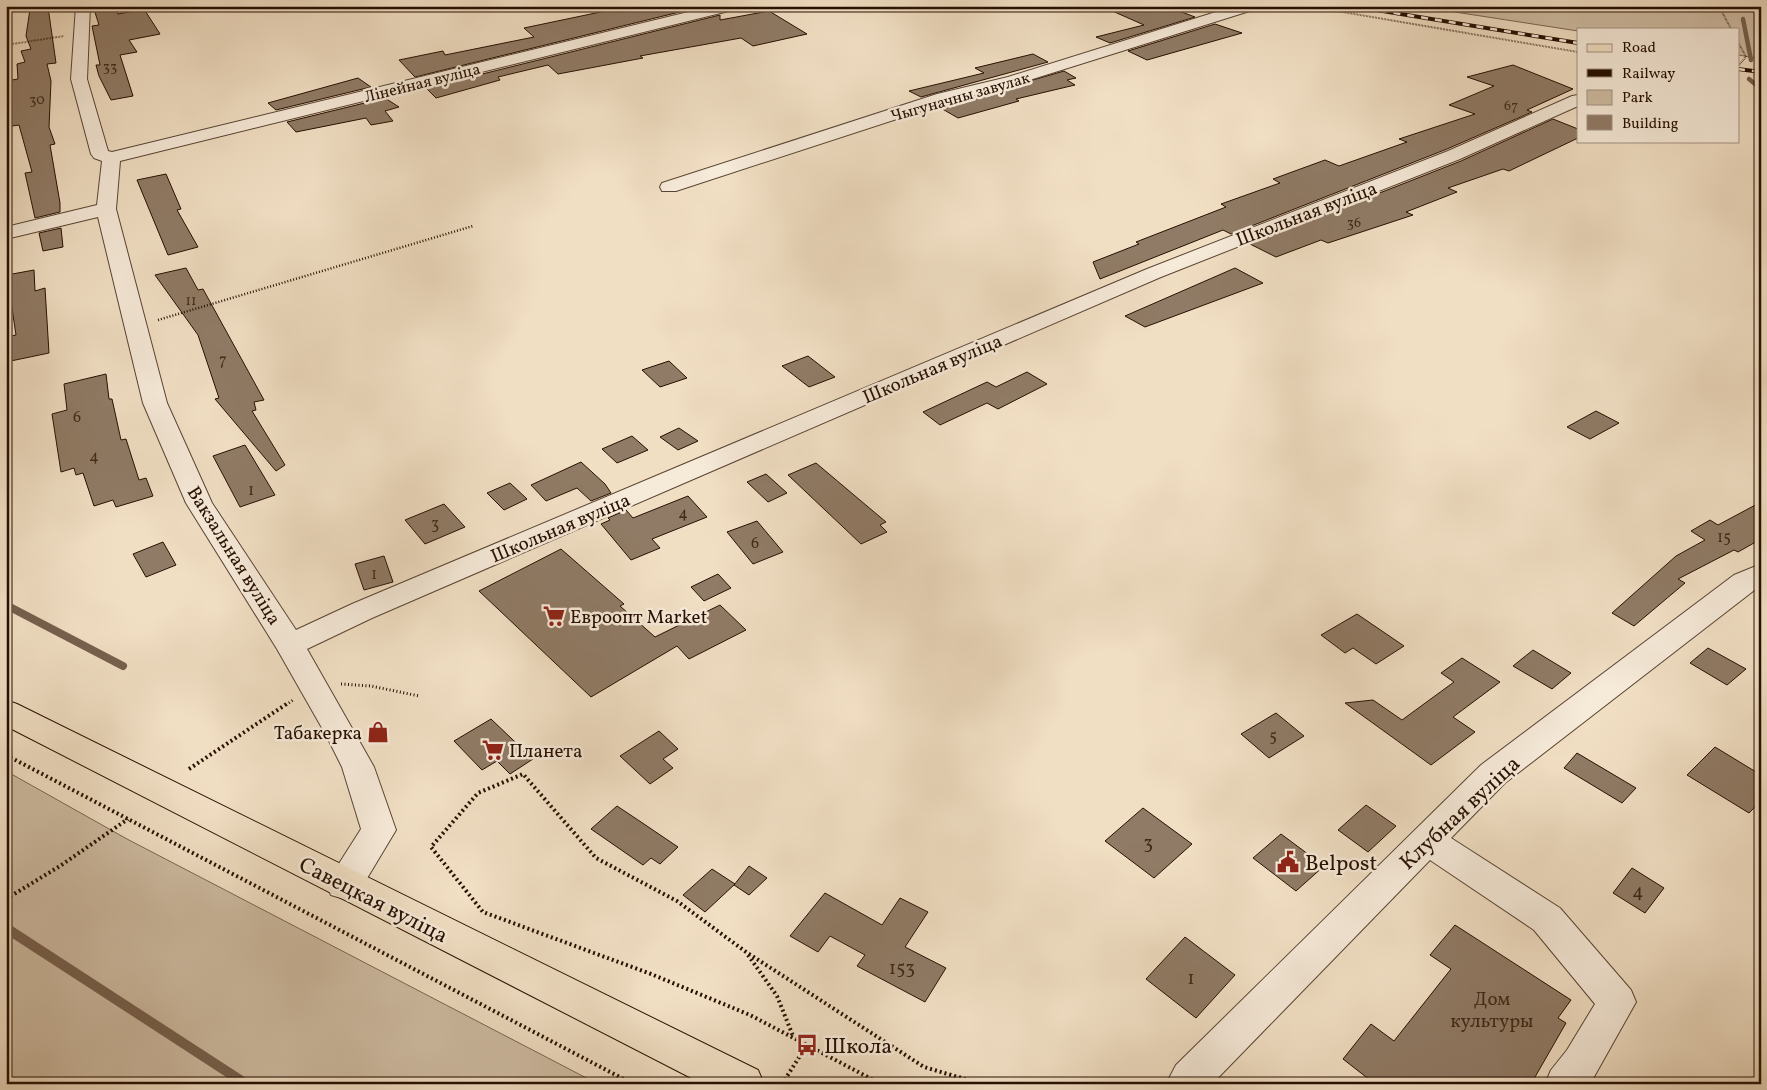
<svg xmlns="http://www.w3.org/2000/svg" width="1767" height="1090" font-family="Vollkorn,serif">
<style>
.green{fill:#cebca3;stroke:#7a6652}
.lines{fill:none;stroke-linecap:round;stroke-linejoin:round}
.stream-far2{stroke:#76614e;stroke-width:4.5}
.stream-far1{stroke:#76614e;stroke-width:8}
.stream{stroke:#76614e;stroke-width:10}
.building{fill:#907b66;stroke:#260f01}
.minor-casing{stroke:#594332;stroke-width:2}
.major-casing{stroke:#260f01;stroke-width:2}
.path-far3{stroke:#260f01;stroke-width:2;stroke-dasharray:0.5 1;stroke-linecap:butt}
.path-far2{stroke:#260f01;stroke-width:2.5;stroke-dasharray:1 2;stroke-linecap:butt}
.path-far1{stroke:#260f01;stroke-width:3;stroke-dasharray:1 2.5;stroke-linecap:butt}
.path{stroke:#260f01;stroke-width:4;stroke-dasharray:2 3;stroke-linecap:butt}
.minor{fill:#f6ead9;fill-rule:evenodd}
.major{fill:#f1dfc4;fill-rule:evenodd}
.rail-casing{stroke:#260f01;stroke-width:4}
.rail{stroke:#f6ead9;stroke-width:2.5;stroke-dasharray:7;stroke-linecap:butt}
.labels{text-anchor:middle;stroke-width:5;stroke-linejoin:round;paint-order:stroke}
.far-number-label{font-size:14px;fill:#402a1a}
.far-street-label{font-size:16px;fill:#260f01;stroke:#f6ead9}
.number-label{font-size:16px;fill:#402a1a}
.street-label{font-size:19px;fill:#260f01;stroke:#f6ead9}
.poi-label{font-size:19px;fill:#260f01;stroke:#f6ead9;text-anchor:start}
.near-number-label{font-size:19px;fill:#402a1a}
.near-street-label{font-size:22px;fill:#260f01;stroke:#f6ead9}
.near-poi-label{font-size:22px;fill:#260f01;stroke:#f6ead9;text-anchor:start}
</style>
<rect width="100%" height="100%" fill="#f1dfc4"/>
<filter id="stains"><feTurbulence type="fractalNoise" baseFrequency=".004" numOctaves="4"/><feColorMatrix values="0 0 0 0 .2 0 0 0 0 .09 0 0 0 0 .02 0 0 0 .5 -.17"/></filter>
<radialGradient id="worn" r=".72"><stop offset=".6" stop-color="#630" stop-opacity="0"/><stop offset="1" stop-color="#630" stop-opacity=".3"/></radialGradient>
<path class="green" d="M1416 6H1588L1761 12V59L1738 55V29H1578V31Z
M6 771 127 839 598 1084H6Z"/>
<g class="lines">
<path class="stream-far2" d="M1743 19 1751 60
M1749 79 1761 89"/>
<path class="stream-far1" d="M6 605 123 666"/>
<path class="stream" d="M6 928 240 1080 241 1084"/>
</g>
<path class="building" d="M93 6H115L118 14 144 9 160 34 129 40 137 52 120 55 133 96 111 100 99 76 96 65H100L92 26 99 25Z
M629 6H704L415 77 399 60 443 51 445 55 534 37 524 28Z
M1101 6H1166L1195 17 1110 43 1096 37 1144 25Z
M48 7 56 63 47 64 51 81 49 127 55 144 50 145 60 203V212L35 218 25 173 32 172 19 125 6 127V81L18 79 17 64 25 62 21 51 31 49 26 36 30 9Z
M769 11 807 34 753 46 741 38 640 56 643 58 558 74 548 65 498 77 500 80 436 98 426 88 720 15V20Z
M1215 24 1242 33 1147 60 1128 51Z
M1033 54 1048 62 921 97 909 91 984 73 975 68Z
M1513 65 1573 89 1527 110 1532 112 1447 149 1231 234 1223 230 1100 279 1093 262 1139 244 1136 242 1226 207 1221 204 1280 183 1273 179 1325 160 1339 166 1407 142 1399 139 1475 114 1449 105 1494 86 1467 77Z
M1064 71 1076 78 1067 80 1075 85 1016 99 1019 101 958 118 939 107Z
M358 78 371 87 276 110 268 103Z
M385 98 399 107 385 111 393 121 371 125 366 118 296 132 287 122Z
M1553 119 1578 129V138L1509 171 1503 169 1448 188 1457 192 1406 212 1413 215 1328 243 1321 240 1276 257 1250 244 1461 161Z
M166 174 181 209 177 210 198 247 168 255 137 180Z
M61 228 63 247 43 251 39 233Z
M186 268 198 290 203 289 264 400 254 402 256 410 252 411 285 465 276 471 215 399 219 398 198 335 155 275Z
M1235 268 1263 283 1145 327 1125 316Z
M34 270 35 291 45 288 49 353 6 362V337L16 335 7 275Z
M808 356 835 377 809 387 782 366Z
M669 361 687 378 660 387 642 370Z
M1027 372 1047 384 998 409 987 403 940 425 923 412 987 382 996 387Z
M106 374 109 399H112L121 440 126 439 139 480 146 478 153 496 116 507 113 500 94 506 83 473 76 475 74 468 61 472 52 414 67 410 64 384Z
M1596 411 1619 423 1590 439 1567 427Z
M679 428 698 441 678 450 660 437Z
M632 436 648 450 617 463 602 449Z
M245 445 275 495 240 507 213 456Z
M581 462 605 484 611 493 591 501 577 488 546 501 531 485Z
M816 463 886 522 880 525 887 532 861 544 788 475Z
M766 474 787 493 768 502 747 482Z
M510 483 527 499 504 510 487 493Z
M688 496 707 517 652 539 660 548 631 560 601 524 610 520 608 518 626 510 633 518Z
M1761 502V539L1738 552 1734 550 1678 579 1685 583 1634 626 1612 613 1676 556 1705 540 1691 531 1710 520 1718 525Z
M444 504 465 527 425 544 405 520Z
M757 521 783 552 753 564 727 532Z
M163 542 176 565 146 577 133 554Z
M561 549 624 604 620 606 655 637 720 605 746 630 689 659 677 646 591 697 479 591Z
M384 556 393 582 364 590 355 564Z
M718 574 731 588 704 601 691 587Z
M1357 614 1404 646 1376 664 1353 648 1345 653 1321 635Z
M1708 648 1746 669 1727 685 1690 663Z
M1533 650 1571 673 1552 689 1513 666Z
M1462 658 1500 682 1453 717 1475 732 1431 765 1345 703 1373 700 1402 720 1454 682 1441 673Z
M1276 713 1304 736 1269 758 1241 734Z
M491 719 533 759 510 774 497 761 482 770 454 741Z
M659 731 678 749 663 759 673 768 650 784 620 756Z
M1715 747 1761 775V801L1749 813 1687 775Z
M1577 753 1636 788 1622 803 1564 768Z
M1366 805 1396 826 1368 852 1338 830Z
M617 806 641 822 678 847 660 864 651 858 643 865 591 829Z
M1143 808 1192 844 1154 878 1105 841Z
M1281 834 1324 866 1296 891 1253 858Z
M749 866 767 878 749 895 734 885Z
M1632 868 1664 888 1645 913 1613 893Z
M712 869 735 884 705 912 683 895Z
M825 893 882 925 900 898 928 912 905 947 946 968 925 1002 857 966 865 955 830 936 818 952 790 936Z
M1455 925 1571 1000 1558 1018 1566 1023 1531 1084H1375L1343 1059 1371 1024 1394 1041 1451 969 1430 955Z
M1185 937 1235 975 1196 1018 1146 979Z"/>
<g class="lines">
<g class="minor-casing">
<path id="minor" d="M76 6H90L87 79 108 151 112 152 713 6H739L737 9 120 161 116 209 167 403 212 503 296 630 352 604 1147 269 1448 151 1572 96 1578 95V106L1460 159 1161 277 372 618 307 649 374 767 396 830 357 895 344 899 331 895 326 884 361 829 342 767 326 735 277 649 186 503 143 403 98 217 6 239V227L97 205 102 161 94 158 91 154 71 79Z
M1235 6H1258L1256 9 1020 83 949 102 676 191H662L660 187 662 183 937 94 1008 77Z
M1761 564V585L1505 783 1451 838 1560 908 1631 990 1636 1002 1590 1084H1545L1551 1070 1567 1050 1595 1004 1534 930 1430 860 1212 1084H1166L1176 1065 1481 765 1734 575Z"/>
</g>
<g class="major-casing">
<path id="major" d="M6 700 17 704 758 1070 764 1084H703L6 726Z"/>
</g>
<path class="path-far3" d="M1307 6 1578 52
M1719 6 1731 29
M1738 42 1746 57 1738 66
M6 45 64 36"/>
<path class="path-far2" d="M158 320 473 226"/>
<path class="path-far1" d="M341 684 371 686 419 696
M286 705 293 700"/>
<path class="path" d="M6 755 633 1084
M189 769 288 703
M6 899 60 866 128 819
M748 955 777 996 793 1036
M782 1084 807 1045
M881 1084 750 1015 651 974 483 912 431 847 478 793 523 774 596 858 677 901 746 952 924 1067 982 1084"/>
<use href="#minor" class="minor"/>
<use href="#major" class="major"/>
<g class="rail-casing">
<path id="rail" d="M1352 6 1578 43
M1676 6 1761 7
M1738 69 1761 72"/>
</g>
<use href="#rail" class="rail"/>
</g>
<defs>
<g id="supermarket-bare" transform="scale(1.725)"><path d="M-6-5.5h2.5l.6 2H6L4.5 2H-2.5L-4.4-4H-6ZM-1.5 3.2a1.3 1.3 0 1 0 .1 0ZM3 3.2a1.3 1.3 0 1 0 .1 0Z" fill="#8f2418" stroke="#f6ead9" stroke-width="2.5" paint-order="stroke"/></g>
<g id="shop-bare" transform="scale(1.725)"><path d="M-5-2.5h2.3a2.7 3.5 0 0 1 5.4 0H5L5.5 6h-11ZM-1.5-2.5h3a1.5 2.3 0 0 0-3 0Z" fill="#8f2418" stroke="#f6ead9" stroke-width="2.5" paint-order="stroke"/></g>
<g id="civic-bare" transform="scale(1.725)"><path d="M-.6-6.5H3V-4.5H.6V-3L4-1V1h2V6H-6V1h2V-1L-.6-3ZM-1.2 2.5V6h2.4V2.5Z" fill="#8f2418" stroke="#f6ead9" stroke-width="2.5" paint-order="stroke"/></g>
<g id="bus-bare" transform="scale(1.725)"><path d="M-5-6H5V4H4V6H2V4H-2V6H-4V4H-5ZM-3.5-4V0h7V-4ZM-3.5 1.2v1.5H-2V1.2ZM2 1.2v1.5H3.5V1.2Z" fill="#8f2418" stroke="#f6ead9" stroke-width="2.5" paint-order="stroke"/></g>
</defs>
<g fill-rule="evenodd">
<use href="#supermarket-bare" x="554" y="616"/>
<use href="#shop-bare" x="378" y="732"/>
<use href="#supermarket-bare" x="493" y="750"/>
<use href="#civic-bare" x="1288" y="862"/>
<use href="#bus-bare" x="807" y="1045"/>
</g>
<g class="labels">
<g class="far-number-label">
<text x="110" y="71">33</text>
<text x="37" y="104">30</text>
<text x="1511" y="110">67</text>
<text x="1354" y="227">36</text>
<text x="191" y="305">11</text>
</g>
<g class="far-street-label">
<text transform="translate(422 82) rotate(-14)" y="6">Лінейная вуліца</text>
<text transform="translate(960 96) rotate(-16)" y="6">Чыгуначны завулак</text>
</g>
<g class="number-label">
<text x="223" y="365">7</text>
<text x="77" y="422">6</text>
<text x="94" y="461">4</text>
<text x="251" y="495">1</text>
<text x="683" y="518">4</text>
<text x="435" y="529">3</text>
<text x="1724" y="542">15</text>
<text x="755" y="548">6</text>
<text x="374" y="579">1</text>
<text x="1273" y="741">5</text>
</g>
<g class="street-label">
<text transform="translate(1306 213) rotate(-21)" y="7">Школьная вуліца</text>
<text transform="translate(932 368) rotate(-23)" y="7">Школьная вуліца</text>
<text transform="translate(560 527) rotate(-23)" y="7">Школьная вуліца</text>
<text transform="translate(235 555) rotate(58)" y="7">Вакзальная вуліца</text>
</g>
<g class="poi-label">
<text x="570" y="623">Евроопт Market</text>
<text x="362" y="739" text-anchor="end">Табакерка</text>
<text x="509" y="757">Планета</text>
</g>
<g class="near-number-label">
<text x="1148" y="849">3</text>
<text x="1638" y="897">4</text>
<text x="902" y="974">153</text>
<text x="1191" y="984">1</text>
<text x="1492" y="1005">Дом<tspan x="1492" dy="22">культуры</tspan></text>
</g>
<g class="near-street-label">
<text transform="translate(1459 812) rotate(-43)" y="8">Клубная вуліца</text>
<text transform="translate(374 899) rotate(27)" y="8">Савецкая вуліца</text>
</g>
<g class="near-poi-label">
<text x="1305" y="870">Belpost</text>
<text x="824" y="1053">Школа</text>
</g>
</g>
<rect width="1767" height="1090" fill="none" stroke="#f1dfc4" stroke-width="25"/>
<rect x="8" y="8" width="1752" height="1075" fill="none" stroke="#260f01" stroke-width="2.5"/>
<rect x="12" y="12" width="1742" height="1065" fill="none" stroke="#260f01"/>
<rect x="1577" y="28" width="162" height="115" fill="#f6ead9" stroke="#a39283"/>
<rect x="1587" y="44" width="25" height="8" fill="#f1dfc4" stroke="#a39283"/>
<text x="1622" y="52" font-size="15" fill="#260f01">Road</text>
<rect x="1587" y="69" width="25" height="8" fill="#260f01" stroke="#a39283"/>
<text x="1622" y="78" font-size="15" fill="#260f01">Railway</text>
<rect x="1587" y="90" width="25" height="15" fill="#cebca3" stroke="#a39283"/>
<text x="1622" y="102" font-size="15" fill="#260f01">Park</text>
<rect x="1587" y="115" width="25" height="15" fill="#907b66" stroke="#a39283"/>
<text x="1622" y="128" font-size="15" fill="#260f01">Building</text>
<rect width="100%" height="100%" filter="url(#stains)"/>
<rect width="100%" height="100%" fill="url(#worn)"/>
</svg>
